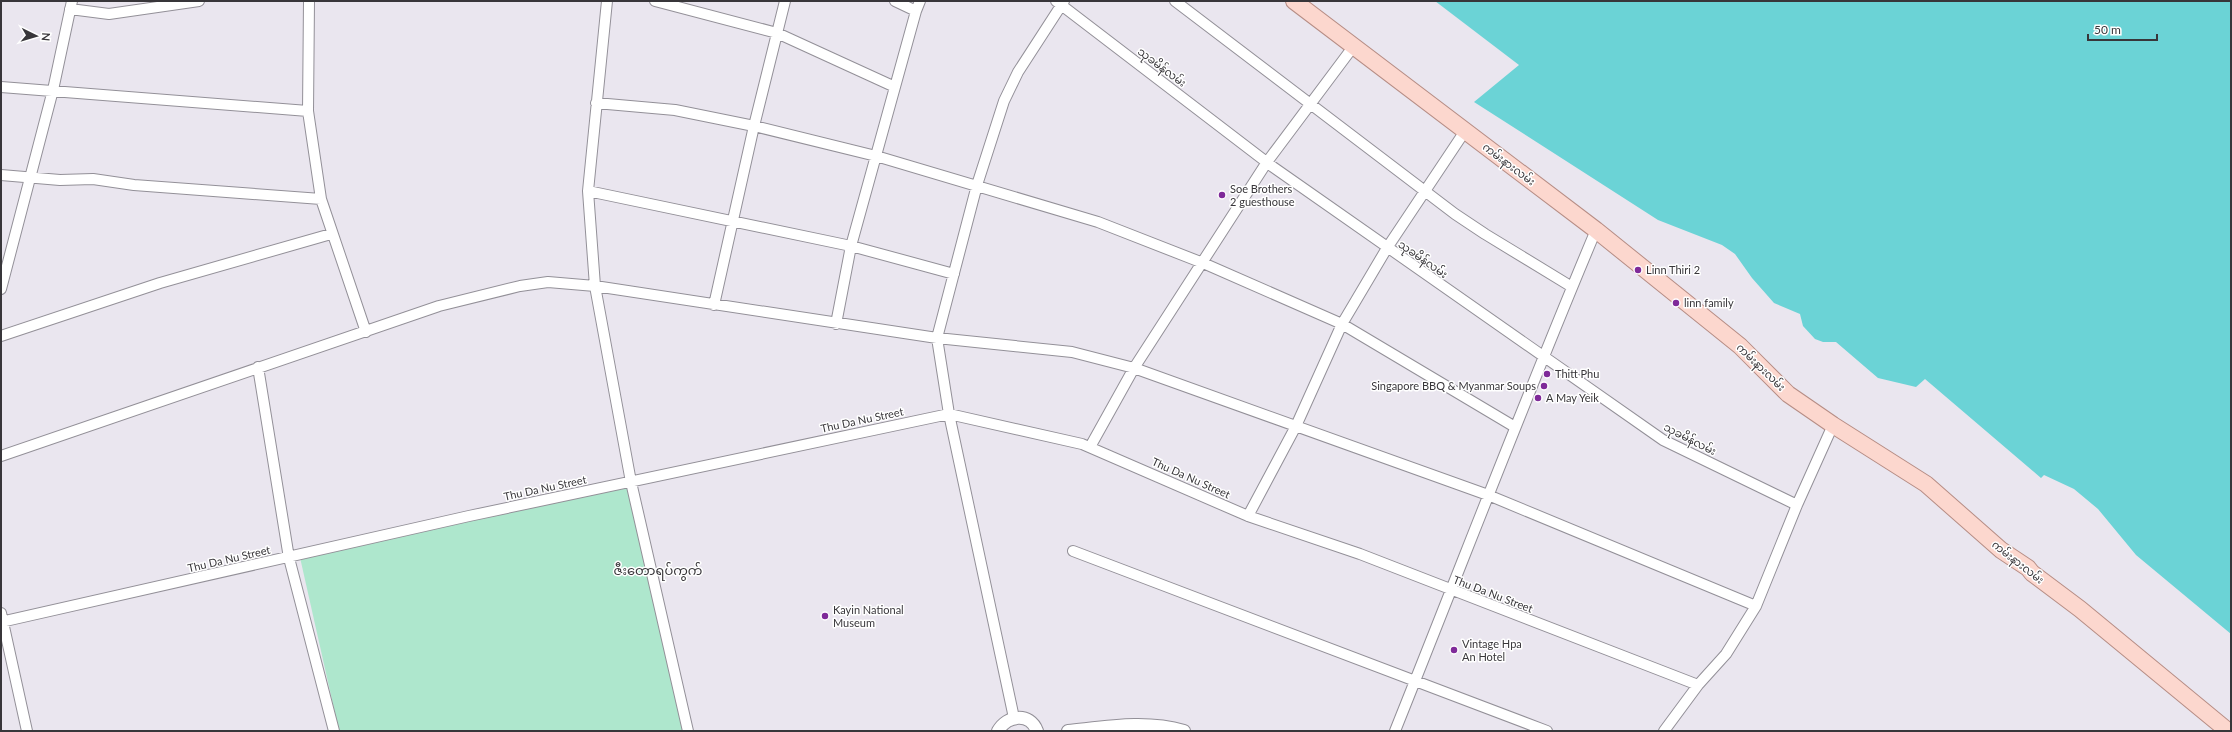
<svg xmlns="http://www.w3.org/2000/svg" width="2232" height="732" font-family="Lato,'Noto Sans Myanmar',sans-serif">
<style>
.green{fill:#aee7cd}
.water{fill:#6bd3d6}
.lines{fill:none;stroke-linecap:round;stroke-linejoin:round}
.minor-casing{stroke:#939098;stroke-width:12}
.tertiary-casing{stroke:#939098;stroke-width:14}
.primary-casing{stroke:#b68d85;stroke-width:18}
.minor{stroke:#fff;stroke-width:10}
.tertiary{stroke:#fff;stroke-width:12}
.primary{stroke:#fcd7ce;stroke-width:16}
.poi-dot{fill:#7f2a99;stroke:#fff;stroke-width:1.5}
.labels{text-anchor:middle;stroke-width:3;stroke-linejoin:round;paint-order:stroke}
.street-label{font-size:11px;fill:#38363a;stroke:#fff}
.poi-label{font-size:11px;fill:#38363a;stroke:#fff;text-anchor:start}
.quarter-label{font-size:13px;fill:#38363a;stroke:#fff}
</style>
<rect width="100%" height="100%" fill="#eae6ef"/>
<path class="green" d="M631 482 688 731H339L299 553Z"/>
<path class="water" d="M1435 1H2231V634L2136 555 2098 509 2074 489 2044 475 2041 478 1925 379 1916 387 1878 378 1836 342H1823L1815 339 1803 326 1800 314 1774 303 1752 278 1735 254 1722 245 1658 220 1474 102 1519 65Z"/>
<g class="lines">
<g class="minor-casing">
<path id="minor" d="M309 1 308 111 321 199 366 332
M607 1 588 191 595 286 631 482 688 731
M655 1 777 33 895 87
M895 1 916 11
M1056 1 1273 167 1663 440 1797 505
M1175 1 1455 214 1485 234 1572 287
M70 9 109 14 199 1
M1 87 308 111
M596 103 675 110 754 126 876 156 1098 222 1203 263 1342 324 1515 427
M1 175 60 180 93 179 134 185 321 199
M588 191 851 246 954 274
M1 289 53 90 72 1
M714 305 754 126 785 1
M836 324 851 246 916 11 920 1
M1 336 160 283 331 234
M258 367 289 558 334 731
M1090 447 1134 368 1267 162 1353 47
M1 456 439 306 520 286 548 282 595 286 937 338 1072 352 1134 368 1488 495 1756 606
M1248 516 1296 426 1342 324 1387 248 1465 131
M1073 551 1547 731
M1 613 27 731
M1 622 469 516 949 414 1082 444 1248 516 1360 554 1698 685
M1014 718 949 414 937 338 977 185 1004 101 1018 72 1064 1
M1395 731C1462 564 1526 396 1596 230
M1664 731 1698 685 1726 654 1756 606 1797 505 1833 425"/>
</g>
<g class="tertiary-casing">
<path id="tertiary" d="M998 731C1007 715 1030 712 1037 731
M1068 731C1107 727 1146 720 1184 731"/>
</g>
<g class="primary-casing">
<path id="primary" d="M1294 1 1596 230 1740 346 1788 394 1833 425 1926 484 2001 550 2028 568 2032 573 2080 609 2228 731"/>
</g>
<use href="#minor" class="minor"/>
<use href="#tertiary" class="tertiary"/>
<use href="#primary" class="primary"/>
</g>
<g class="poi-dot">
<circle cx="1222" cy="195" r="4"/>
<circle cx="1638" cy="270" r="4"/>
<circle cx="1676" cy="303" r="4"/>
<circle cx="1547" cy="374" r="4"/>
<circle cx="1544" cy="386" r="4"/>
<circle cx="1538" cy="398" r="4"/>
<circle cx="825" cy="616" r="4"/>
<circle cx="1454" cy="650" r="4"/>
</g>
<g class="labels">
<g class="street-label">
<text transform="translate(1162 67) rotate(37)" y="4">သုခမိန်လမ်း</text>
<text transform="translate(1509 164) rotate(37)" y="4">ကမ်းနားလမ်း</text>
<text transform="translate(1423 259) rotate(35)" y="4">သုခမိန်လမ်း</text>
<text transform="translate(1761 367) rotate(44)" y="4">ကမ်းနားလမ်း</text>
<text transform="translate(862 420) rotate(-12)" y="4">Thu Da Nu Street</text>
<text transform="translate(1690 439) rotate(27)" y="4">သုခမိန်လမ်း</text>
<text transform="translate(1191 478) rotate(24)" y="4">Thu Da Nu Street</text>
<text transform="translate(545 488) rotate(-12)" y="4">Thu Da Nu Street</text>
<text transform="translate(229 559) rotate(-13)" y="4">Thu Da Nu Street</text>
<text transform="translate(2018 562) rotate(38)" y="4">ကမ်းနားလမ်း</text>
<text transform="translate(1493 594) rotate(21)" y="4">Thu Da Nu Street</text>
</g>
<g class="poi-label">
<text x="1230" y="193">Soe Brothers<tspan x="1230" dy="13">2 guesthouse</tspan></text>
<text x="1646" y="274">Linn Thiri 2</text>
<text x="1684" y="307">linn family</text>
<text x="1555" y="378">Thitt Phu</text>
<text x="1536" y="390" text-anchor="end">Singapore BBQ &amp; Myanmar Soups</text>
<text x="1546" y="402">A May Yeik</text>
<text x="833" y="614">Kayin National<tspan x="833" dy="13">Museum</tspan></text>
<text x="1462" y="648">Vintage Hpa<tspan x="1462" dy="13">An Hotel</tspan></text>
</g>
<g class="quarter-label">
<text x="658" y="575">ဇီးတောရပ်ကွက်</text>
</g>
</g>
<rect width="2232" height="732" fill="none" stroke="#38363a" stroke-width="4"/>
<g transform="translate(36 36) rotate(95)" stroke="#ffffff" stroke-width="3" paint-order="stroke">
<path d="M0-3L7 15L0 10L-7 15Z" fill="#38363a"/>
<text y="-6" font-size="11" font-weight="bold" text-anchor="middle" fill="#38363a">N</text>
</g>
<path d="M2088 34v6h69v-6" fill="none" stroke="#38363a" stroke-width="2"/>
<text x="2094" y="34" font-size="12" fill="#38363a" stroke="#ffffff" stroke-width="3" paint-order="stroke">50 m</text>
</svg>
